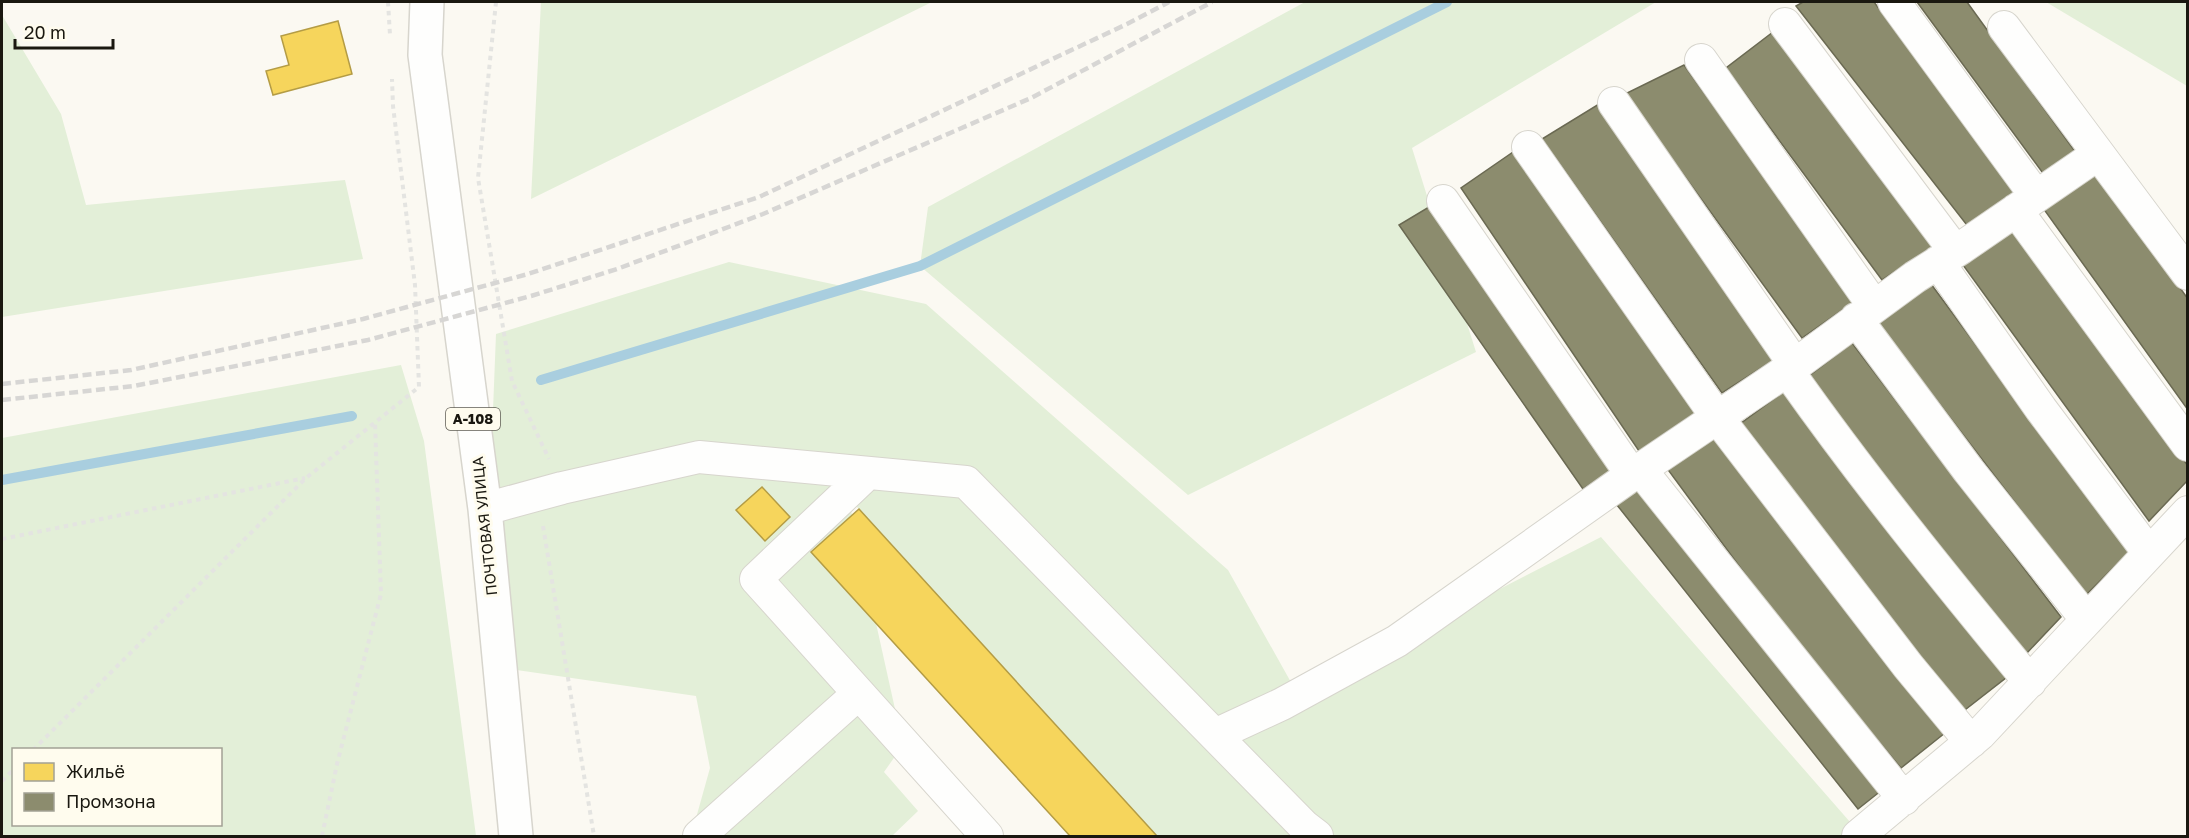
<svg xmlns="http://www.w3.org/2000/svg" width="2189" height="838" font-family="'Golos Text',sans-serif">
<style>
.green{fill:#e3efd8;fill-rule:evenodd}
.homes{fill:#f6d55c;stroke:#b49c45;stroke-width:1.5}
.industry{fill:#8c8c6e;stroke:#6a6952;stroke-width:1.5}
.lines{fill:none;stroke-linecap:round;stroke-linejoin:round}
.stream{stroke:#a9cedf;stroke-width:10}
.minor-casing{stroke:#d7d5cd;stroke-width:34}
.highway-casing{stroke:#d7d5cd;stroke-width:36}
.path{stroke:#e4e4e1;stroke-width:4;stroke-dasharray:4.5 4.5;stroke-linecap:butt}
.minor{stroke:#fefefd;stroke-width:32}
.highway{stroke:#fefefd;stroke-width:33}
.rail{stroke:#d7d6d4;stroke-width:4.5;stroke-dasharray:9 4.5;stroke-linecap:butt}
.labels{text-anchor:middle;stroke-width:6;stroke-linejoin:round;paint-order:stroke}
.shield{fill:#fffcee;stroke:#5f5c53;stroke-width:1.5}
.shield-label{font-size:14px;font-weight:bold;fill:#1a1810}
.street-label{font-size:15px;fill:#1a1810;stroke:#fffcee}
</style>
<rect width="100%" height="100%" fill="#fbf9f2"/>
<path class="green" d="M541 2H932L531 199Z
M1305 2H1656L1412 148 1476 352 1188 495 920 266 928 207Z
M2046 2H2187V86Z
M2 15 61 114 86 205 345 180 363 259 2 317Z
M729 262 926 304 1228 570 1297 693 1601 537 1850 822 1844 836H1152L848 497 903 745 884 772 918 811 892 836H691L710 768 696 696 483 665 496 334Z
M401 365 424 441 476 836H2V438ZM14 750H220V824H14Z"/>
<path class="homes" d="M338 21 352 74 273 95 266 71 289 65 281 36Z
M762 487 790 517 765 541 736 510Z
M859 509 1157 836H1070L811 552Z"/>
<path class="industry" d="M1803 2H1874L2017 194 1970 229 1796 6Z
M1917 2H1967L2079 157 2048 180Z
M1773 32 1934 246 1882 280 1726 68Z
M1684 65 1855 301 1802 338 1625 94Z
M1599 104 1777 358 1722 393 1542 139Z
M1516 150 1695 413 1639 451 1461 188Z
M2096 171 2188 299V410L2043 208Z
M1429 207 1613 470 1583 489 1399 225Z
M2015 228 2188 466V480L2149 521 1963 265Z
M1931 284 2129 552 2086 595 1876 321Z
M1852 343 2061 617 2025 655 1805 379Z
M1787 389 2007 677 1961 713 1740 424Z
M1715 432 1950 729 1901 768 1796 643 1666 467Z
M1641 486 1882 790 1858 809 1617 505Z"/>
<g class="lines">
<path class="stream" d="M541 380 920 266 1447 2
M2 480 352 416"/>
<g class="minor-casing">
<path id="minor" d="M1894 2 2036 196
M1785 24 1955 251
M2004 27 2188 274
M1701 60 1874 306
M1614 103 1795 365
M1528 147 1717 417 1908 666 1971 742
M1443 201 1632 475
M2016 210 2188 445
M1938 262 2041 409 2149 553
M1856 319 1969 471 2087 620
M1787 370C1863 478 1946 580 2030 682
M1640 469 1904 799
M868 473 756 579 987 836
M485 509 562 488 699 457 966 482 1304 826 1317 836
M1215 735 1282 704 1397 641 1626 479 1795 365 1915 277 1961 248 2098 154
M699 836 858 694
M1858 836 1980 734 2188 512"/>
</g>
<g class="highway-casing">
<path id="highway" d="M427 2 425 55 485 509 516 836"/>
</g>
<path class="path" d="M388 2 390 35
M496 2 478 178 512 381 549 459
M543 526 594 836
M2 539 305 478
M33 750 306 478 419 387 415 285 393 106 392 79
M2 781 14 769
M322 836 337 764 381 594 375 423"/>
<use href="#minor" class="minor"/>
<use href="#highway" class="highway"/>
<path class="rail" d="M2 384 131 370 363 319 528 274 759 197 1127 24 1169 2
M2 400 134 386 368 340 531 296 617 269 763 214 1031 98 1212 2"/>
</g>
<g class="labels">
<rect class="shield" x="446" y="408" width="54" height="22" rx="4.5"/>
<g class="shield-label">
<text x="473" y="424">А-108</text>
</g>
<g class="street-label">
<text transform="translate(485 526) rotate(-96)" y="5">ПОЧТОВАЯ УЛИЦА</text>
</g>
</g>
<rect width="2189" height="838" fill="none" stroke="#1a1810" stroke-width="6"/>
<rect x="12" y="748" width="210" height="78" fill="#fffcee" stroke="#a3a195" stroke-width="1.5"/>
<rect x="24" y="763" width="30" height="18" fill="#f6d55c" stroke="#a3a195" stroke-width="1.5"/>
<text x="66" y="778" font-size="18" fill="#1a1810">Жильё</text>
<rect x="24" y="793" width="30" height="18" fill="#8c8c6e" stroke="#a3a195" stroke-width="1.5"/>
<text x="66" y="808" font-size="18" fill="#1a1810">Промзона</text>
<path d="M15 39v9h98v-9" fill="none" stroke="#1a1810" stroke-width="3"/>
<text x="24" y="39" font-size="18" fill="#1a1810" stroke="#fffcee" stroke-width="4.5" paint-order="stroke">20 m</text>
</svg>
